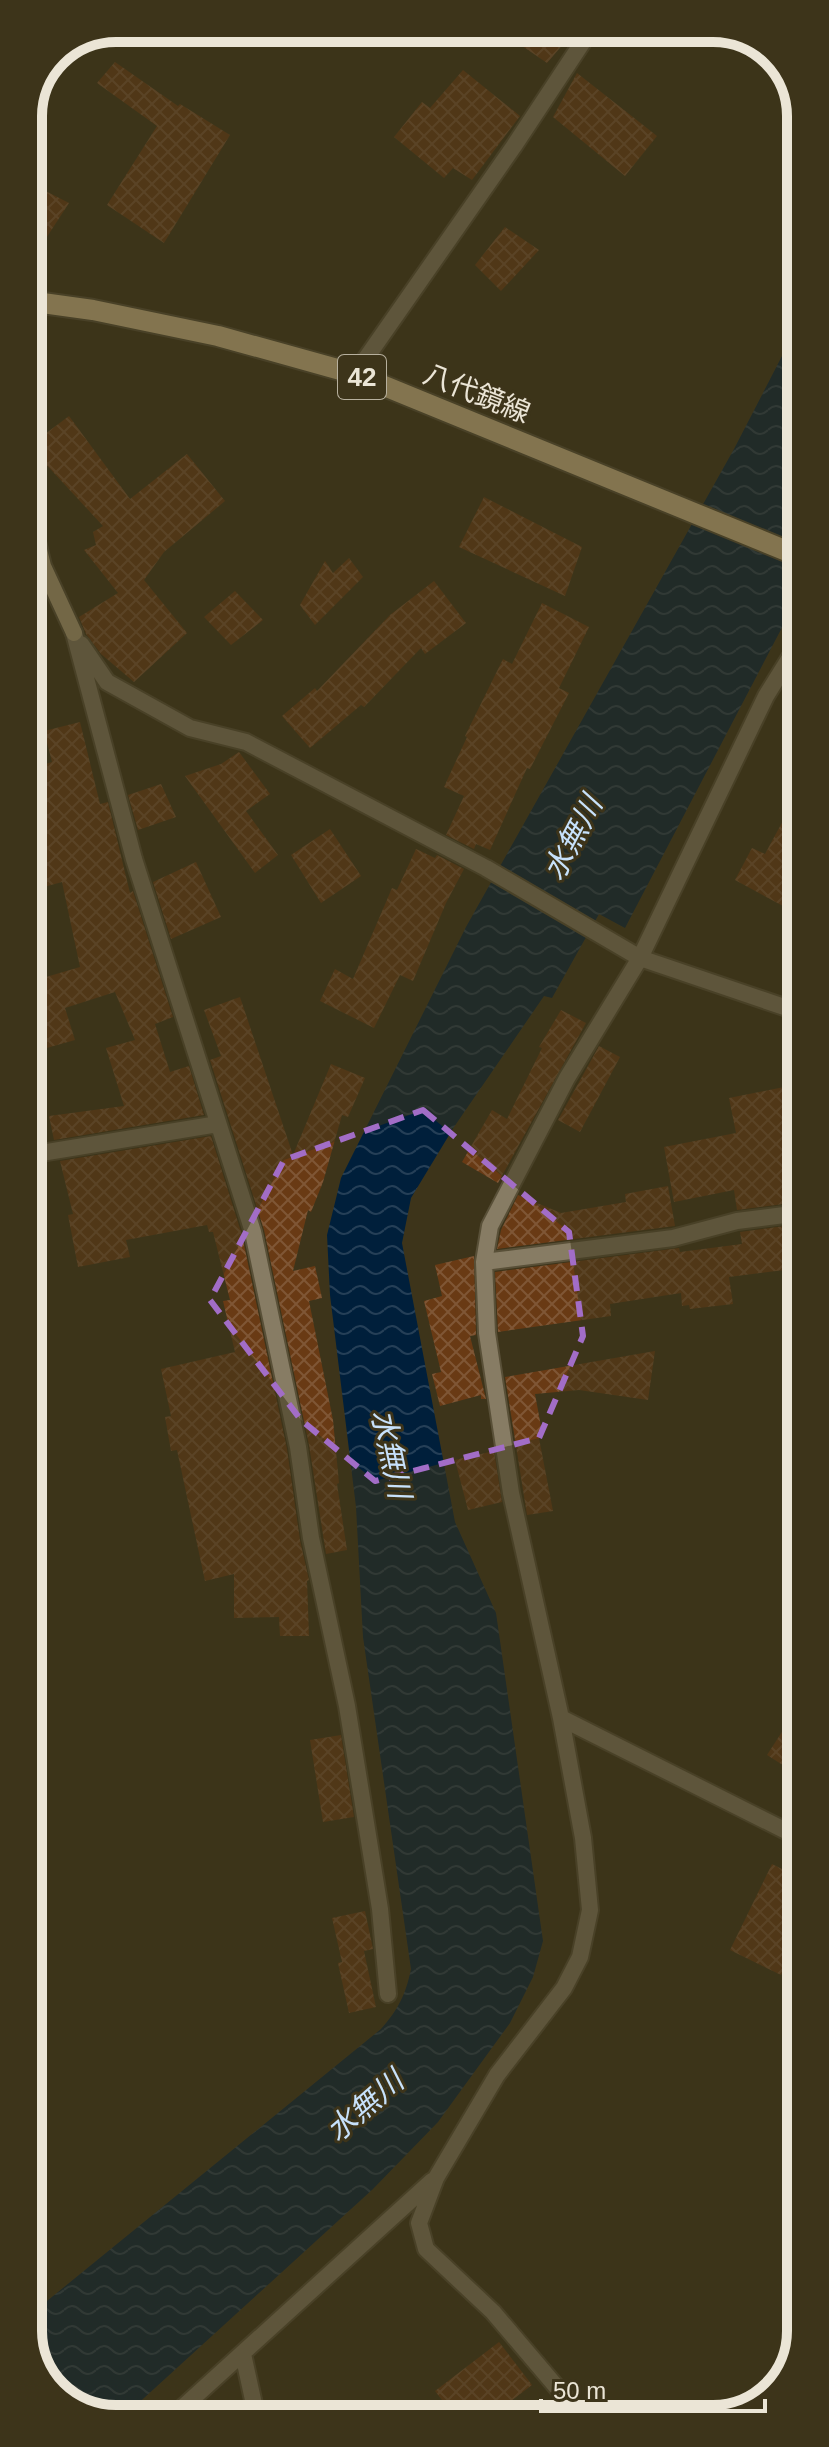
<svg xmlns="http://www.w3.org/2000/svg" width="829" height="2447" font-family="Arial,'Noto Sans JP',sans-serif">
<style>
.water{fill:url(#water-waves)}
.building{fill:url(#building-cross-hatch)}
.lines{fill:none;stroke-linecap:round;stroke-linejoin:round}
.street-casing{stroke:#595038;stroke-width:20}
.secondary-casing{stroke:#595038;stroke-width:20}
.primary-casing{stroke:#595038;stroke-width:24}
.street{stroke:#877c64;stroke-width:16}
.secondary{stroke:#b5a47d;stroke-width:16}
.primary{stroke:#d9c290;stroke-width:20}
.marked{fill:none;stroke:#a26dc7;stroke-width:6;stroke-dasharray:16 10;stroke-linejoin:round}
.labels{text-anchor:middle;stroke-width:6;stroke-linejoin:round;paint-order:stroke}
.shield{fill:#3d341a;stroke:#b7b09e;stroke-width:2}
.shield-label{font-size:26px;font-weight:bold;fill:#ebe5d6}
.street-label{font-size:28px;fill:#ebe5d6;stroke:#3d341a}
.water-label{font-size:30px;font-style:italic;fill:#c7e1fb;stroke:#3d341a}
.rim{fill:none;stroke:#ebe5d6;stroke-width:10}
</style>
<defs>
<pattern id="water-waves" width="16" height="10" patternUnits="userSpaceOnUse" patternTransform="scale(2)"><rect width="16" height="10" fill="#001f3b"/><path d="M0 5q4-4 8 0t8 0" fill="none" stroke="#253f57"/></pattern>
<pattern id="building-cross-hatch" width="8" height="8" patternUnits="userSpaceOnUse" patternTransform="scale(2)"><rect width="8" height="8" fill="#693a14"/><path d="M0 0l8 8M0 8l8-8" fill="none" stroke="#7f5635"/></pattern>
</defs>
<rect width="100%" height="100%" fill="#3d341a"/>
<path class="water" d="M798 325 799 595 625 928 599 914 552 998 544 996 454 1127 411 1198 402 1243 455 1522 496 1613 543 1941 533 1977 510 2023 438 2122 373 2189 121 2419H110L58 2397 31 2353V2314L381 2029C398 2010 406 1994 411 1969L363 1637 356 1507 330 1295 327 1235 341 1178 466 927 734 449Z"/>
<path class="building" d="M496 28H577L547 63Z
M115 62 178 106 180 104 230 135 164 243 107 205 157 126 97 83Z
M463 70 520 116 472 180 453 168 444 178 394 137 422 102 430 108Z
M577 73 657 136 625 176 553 117Z
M28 182 69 203 28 266Z
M505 227 539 250 501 291 475 265Z
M69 416 130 499 187 454 225 501 164 552 144 580 187 633 134 682 101 654 86 634 79 617 118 593 84 550 96 545 93 532 103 526 29 446Z
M484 497 582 547 565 596 459 547Z
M349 558 363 577 315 625 300 605 325 561 333 573Z
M434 581 466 623 425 654 421 648 364 707 361 705 310 748 282 716 315 688 317 691 390 615Z
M235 591 263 620 231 645 204 617Z
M542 603 589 627 559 688 569 693 530 769 527 768 490 850 476 844 474 849 446 835 464 796 444 787 467 737 465 736 503 659 512 664Z
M80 722 100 804 108 802 130 893 133 891 173 1017 155 1024 170 1072 189 1066 204 1115 54 1140 49 1116 124 1106 106 1048 135 1040 115 992 65 1008 75 1040 29 1053V982L80 967 62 882 33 890 29 874V769L52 762 44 731Z
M239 752 270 794 246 811 278 855 255 873 185 776 221 764Z
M161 784 176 817 138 830 128 795Z
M799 791V899L790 894 783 906 735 880 752 848 765 854Z
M330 829 361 876 321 903 291 855Z
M416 849 435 858 437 855 464 869 446 903 413 981 400 975 374 1028 320 1001 335 969 353 979 392 888 397 890Z
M196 862 221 917 171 939 153 882Z
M240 997 293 1155 331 1064 365 1078 348 1117 342 1115 323 1182 311 1212 308 1210 293 1271 315 1266 322 1298 309 1301 333 1420 339 1483 337 1484 347 1550 326 1554 309 1445 264 1230 210 1060 221 1056 204 1010Z
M561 1010 586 1023 498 1183 462 1162 492 1110 507 1119 542 1048 539 1047Z
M599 1046 620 1057 580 1132 558 1120Z
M799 1084 800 1202 737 1210 734 1190 674 1202 664 1147 736 1133 729 1098Z
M211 1136 242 1235 287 1449 300 1540 309 1580 307 1581 309 1636H280L279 1617 234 1618V1574L205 1581 177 1450 171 1451 165 1417 171 1416 161 1369 235 1352 223 1301 230 1300 213 1232H209L207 1225 126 1240 130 1257 78 1267 68 1215 73 1214 60 1161Z
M668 1186 675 1226 497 1249 501 1230 518 1195 561 1213 626 1202 625 1194Z
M800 1224V1268L729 1277 733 1304 690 1309 689 1305 682 1306 681 1293 610 1304 611 1316 498 1332 495 1272 679 1248 680 1252 742 1244 740 1232Z
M474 1256 476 1335 470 1336 486 1399H481V1395L440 1406 432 1374 441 1372 424 1301 442 1296 435 1265Z
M655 1351 648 1400 579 1390 535 1394 542 1432 538 1433 553 1511 527 1515 505 1377Z
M494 1451 502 1502 468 1510 455 1460Z
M800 1704V1776L767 1755Z
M341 1735 354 1817 323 1822 310 1740Z
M772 1864 800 1878 801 1979 783 1971 781 1975 730 1950Z
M365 1911 373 1949 364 1951 376 2007 349 2013 338 1963 342 1962 332 1918Z
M499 2342 532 2385 490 2417H455L435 2391Z"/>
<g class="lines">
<g class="street-casing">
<path id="street" d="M355 374 514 146 592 28
M74 633 134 859 253 1232 298 1447 311 1538 347 1706 380 1909 388 1994
M81 644 107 682 190 728 246 742 486 868 640 958 799 1012
M29 1155 218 1124
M484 1262 673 1238 737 1221 800 1213
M561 1718 800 1838
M243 2354 257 2418
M582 2417 493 2312 426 2249 419 2223 436 2178 497 2075 564 1988 580 1957 590 1910 583 1838 561 1718 511 1493 487 1333 484 1262 490 1226 567 1078 640 958 766 696 799 643
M170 2419 432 2181"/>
</g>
<g class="secondary-casing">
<path id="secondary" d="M29 510 43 566 74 633"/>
</g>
<g class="primary-casing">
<path id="primary" d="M28 301 93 310 218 336 355 374 799 556"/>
</g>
<use href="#street" class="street"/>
<use href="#secondary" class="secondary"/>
<use href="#primary" class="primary"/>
</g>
<path d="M0 0H829V2447H0ZM423 1110 569 1232 583 1336 539 1438 375 1481 301 1420 210 1300 284 1160Z" fill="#3d341a" fill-opacity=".55" fill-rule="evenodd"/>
<path class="marked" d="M423 1110 569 1232 583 1336 539 1438 375 1481 301 1420 210 1300 284 1160Z"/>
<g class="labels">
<rect class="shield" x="338" y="355" width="48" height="44" rx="6"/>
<g class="shield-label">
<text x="362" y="386">42</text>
</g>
<g class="street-label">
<text transform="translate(477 393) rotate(22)" y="10">八代鏡線</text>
</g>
<g class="water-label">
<text transform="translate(573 838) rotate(-62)" y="10">水無川</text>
<text transform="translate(391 1454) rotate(78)" y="10">水無川</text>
<text transform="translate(365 2106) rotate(-41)" y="10">水無川</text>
</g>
</g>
<path d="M0 0H829V2447H0ZM116 42H713A74 74 0 0 1 787 116V2331A74 74 0 0 1 713 2405H116A74 74 0 0 1 42 2331V116A74 74 0 0 1 116 42Z" fill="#3d341a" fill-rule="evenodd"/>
<path class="rim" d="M116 42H713A74 74 0 0 1 787 116V2331A74 74 0 0 1 713 2405H116A74 74 0 0 1 42 2331V116A74 74 0 0 1 116 42Z"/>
<path d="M541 2399v12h224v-12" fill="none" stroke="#ebe5d6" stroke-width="4"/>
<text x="553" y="2399" font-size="24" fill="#ebe5d6" stroke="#3d341a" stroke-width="6" paint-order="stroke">50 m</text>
</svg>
